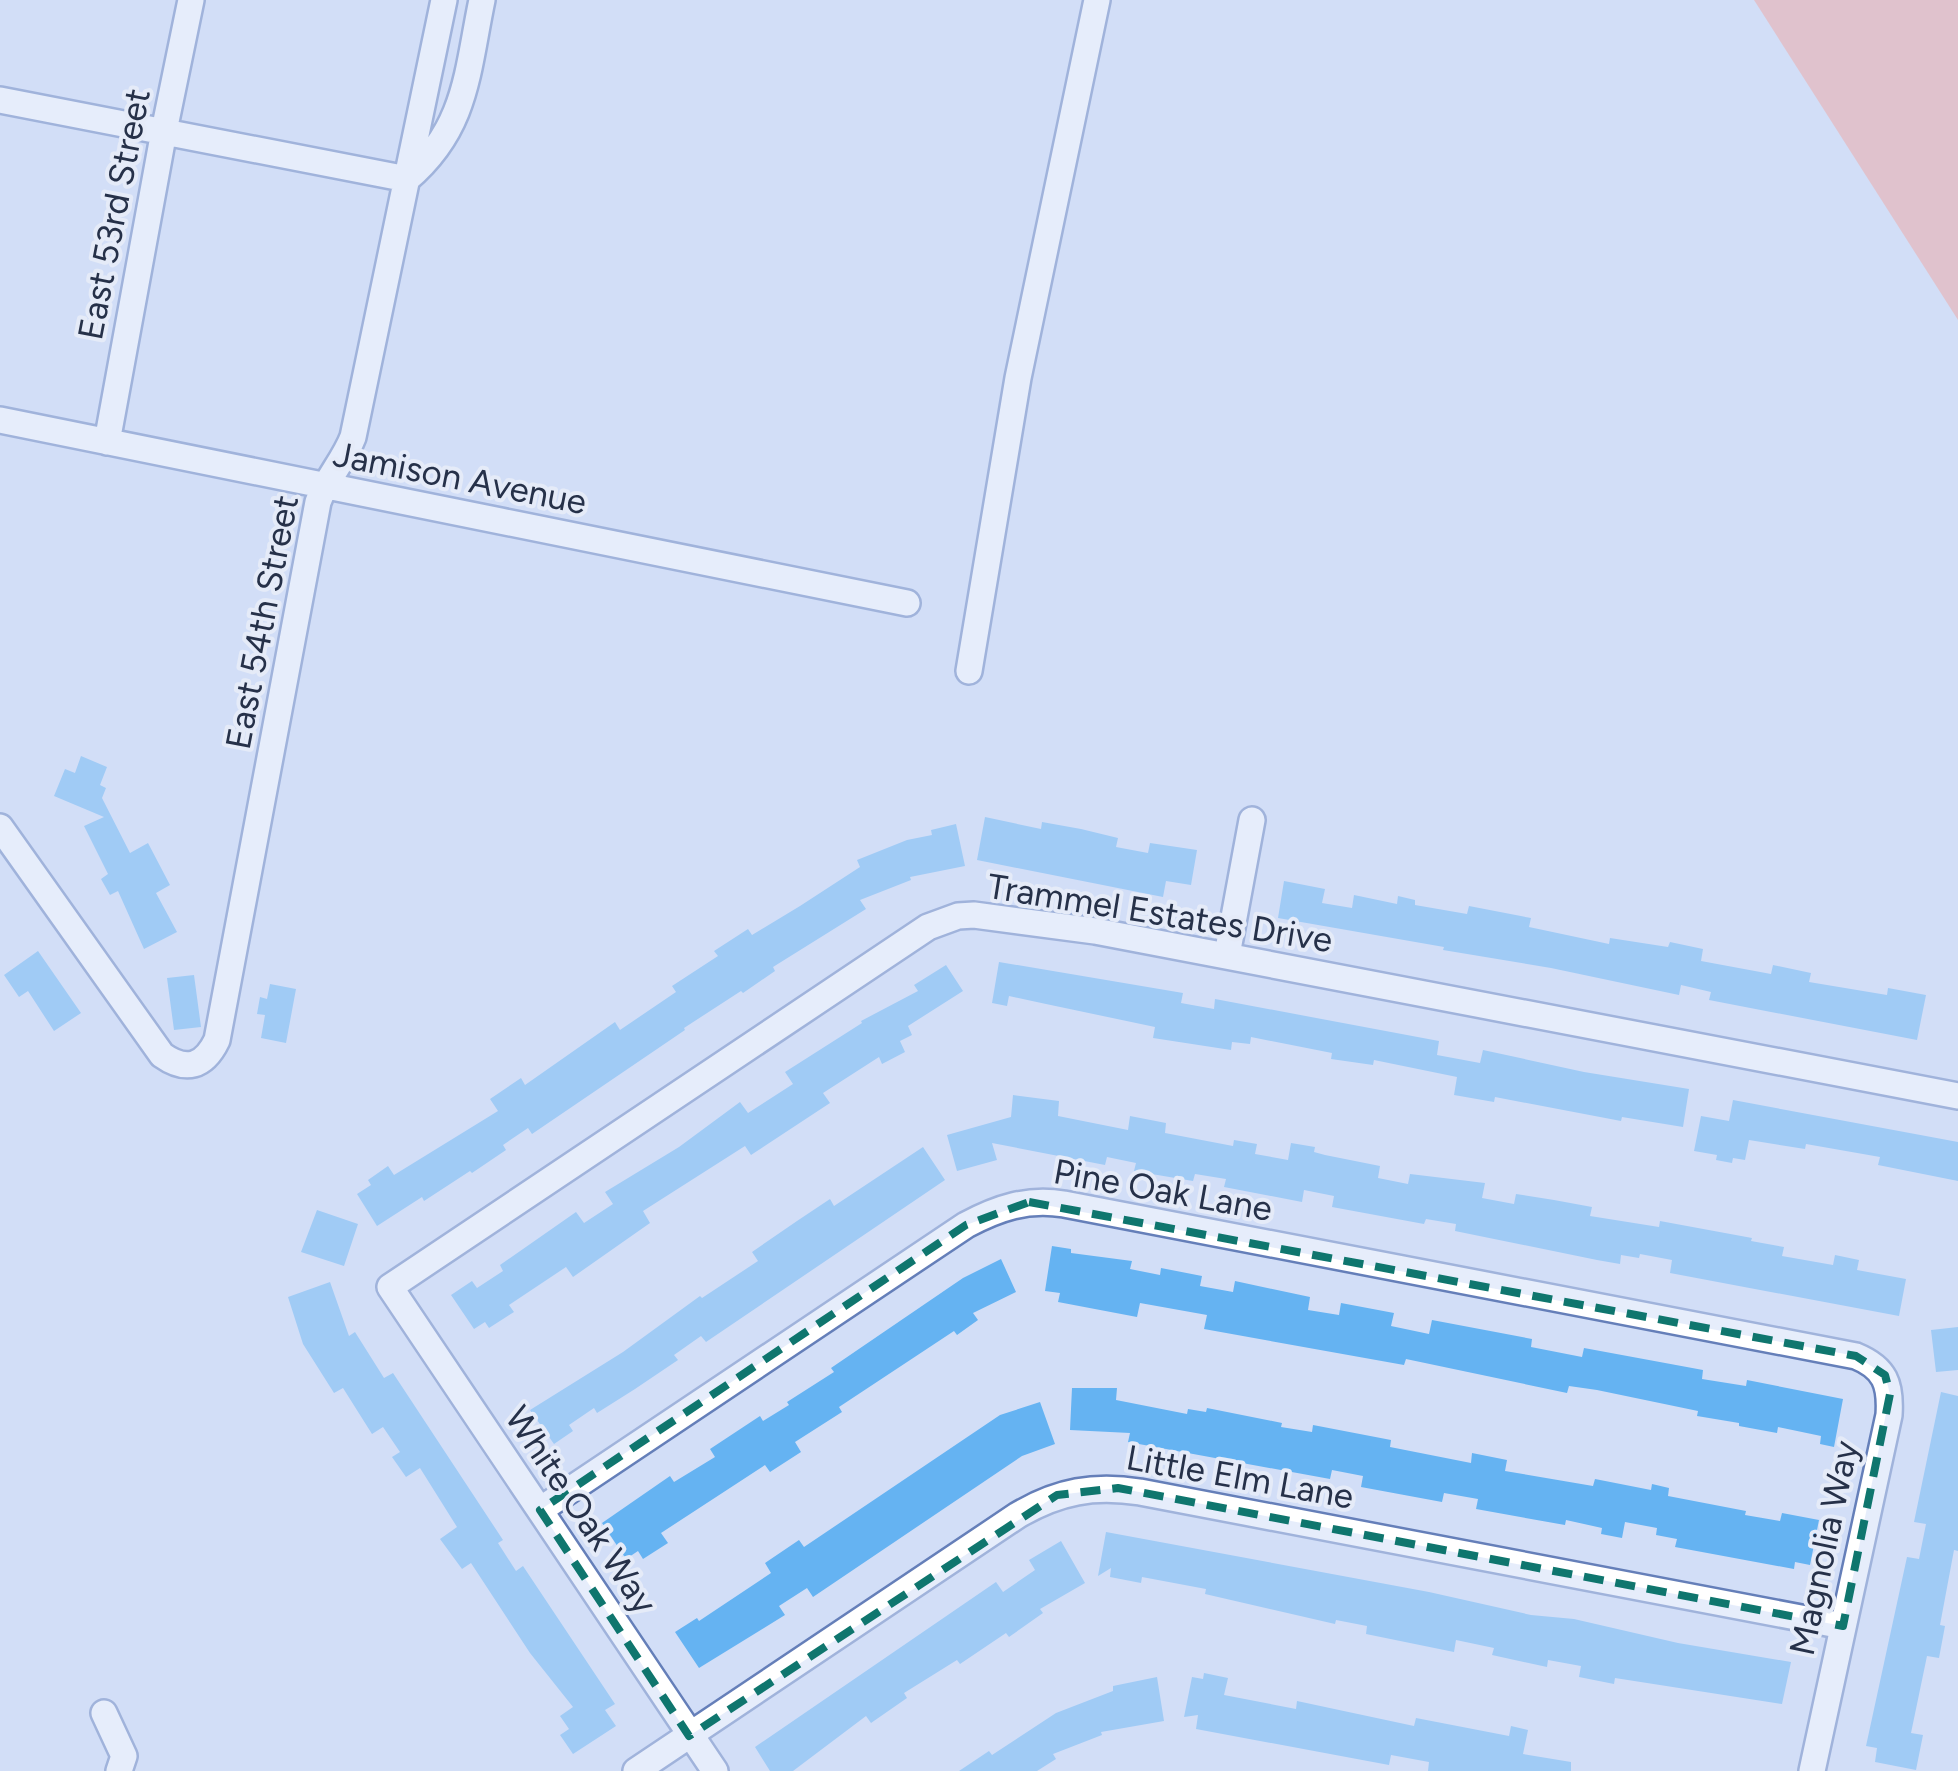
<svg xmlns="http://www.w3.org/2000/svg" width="1958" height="1771" font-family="Figtree,sans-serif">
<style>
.green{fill:#f2a19a}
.building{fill:#65b3f2}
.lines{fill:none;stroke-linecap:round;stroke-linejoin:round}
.minor-casing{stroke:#657fb9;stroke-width:30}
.minor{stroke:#fff;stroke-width:25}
.marked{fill:none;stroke:#0f766e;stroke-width:8;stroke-dasharray:20 12;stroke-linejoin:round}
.labels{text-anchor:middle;stroke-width:8;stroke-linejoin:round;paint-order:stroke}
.street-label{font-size:35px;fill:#263149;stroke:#e5ebf8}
</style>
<rect width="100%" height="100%" fill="#d2def7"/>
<path class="green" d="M1754 0H1958V320Z"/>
<path class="building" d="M81 756 107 767 100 785 106 788 102 798 130 853 148 843 170 885 156 893 177 932 144 949 118 891 110 895 101 879 108 874 84 826 104 817 54 796 65 769 75 773Z
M985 817 1041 829 1042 822 1081 829 1118 838 1116 847 1148 853 1150 843 1197 850 1191 885 1166 881 1163 897 977 860Z
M956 824 965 866 910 877 911 880 860 900 866 909 773 967 775 971 743 993 741 991 684 1028 685 1030 532 1134 528 1128 503 1145 506 1150 472 1173 470 1171 424 1201 422 1197 377 1226 357 1194 371 1185 368 1180 388 1166 394 1175 498 1111 490 1099 521 1078 525 1085 615 1022 620 1030 676 992 672 986 718 956 714 951 748 929 752 935 800 906 860 867 857 860 907 840 932 835 931 830Z
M1284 881 1325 889 1322 903 1352 908 1354 895 1397 904 1398 896 1415 900V905L1467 914 1469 906 1531 918 1529 927 1609 944 1610 938 1668 947 1670 942 1703 949 1701 961 1771 974 1773 965 1811 973 1809 982 1887 995 1888 988 1926 995 1917 1040 1709 1000 1711 992 1681 985 1679 995 1551 968 1443 950 1444 947 1278 918Z
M38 951 81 1013 54 1031 28 991 19 997 4 975Z
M999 962 1183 993 1181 1003 1214 1009 1215 999 1439 1041 1437 1055 1480 1063 1483 1050 1584 1072 1689 1089 1683 1127 1622 1117 1621 1121 1495 1097 1494 1102 1454 1095 1457 1077 1374 1060 1373 1065 1331 1059 1332 1053 1251 1037 1250 1044 1232 1042 1231 1050 1153 1038 1155 1027 1046 1004 1009 996 1007 1006 992 1003Z
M946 965 963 991 908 1026 912 1035 900 1041 905 1052 882 1064 879 1057 823 1093 830 1103 751 1155 745 1146 643 1211 650 1223 573 1277 566 1267 509 1305 514 1312 489 1328 485 1322 474 1329 451 1295 472 1281 477 1288 503 1271 500 1265 576 1212 584 1223 613 1204 605 1192 679 1147 740 1102 748 1113 793 1084 785 1072 862 1023 861 1021 918 991 914 985Z
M194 975 201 1027 174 1030 167 978Z
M270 984 296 989 286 1043 261 1038 265 1015 257 1014 260 997 267 999Z
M1013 1095 1059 1101 1058 1116 1128 1130 1130 1116 1166 1123 1165 1133 1233 1146 1234 1140 1257 1144 1255 1154 1288 1160 1291 1143 1315 1147 1314 1152 1325 1155 1380 1166 1378 1178 1408 1184 1410 1174 1485 1183 1482 1198 1514 1204 1516 1194 1554 1200 1592 1207 1590 1216 1659 1227 1660 1221 1752 1238 1751 1241 1784 1247 1782 1256 1833 1265 1835 1255 1859 1260 1857 1270 1906 1279 1899 1316 1670 1273 1672 1260 1640 1254 1639 1258 1621 1255 1620 1264 1597 1260 1455 1231 1456 1224 1426 1219 1424 1224 1332 1207 1334 1196 1304 1190 1302 1202 1224 1187 1226 1179 1195 1174 1193 1181 1134 1171 1136 1163 1107 1157 1105 1165 992 1143 997 1160 957 1171 947 1135 1011 1117Z
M1733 1100 1958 1142V1181L1878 1165 1880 1157 1806 1144 1805 1149 1749 1140 1745 1160 1733 1158 1732 1163 1716 1160 1717 1155 1694 1151 1701 1116 1729 1121Z
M923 1147 945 1180 706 1342 701 1336 674 1355 678 1360 635 1389 597 1413 594 1408 569 1425 573 1431 554 1444 530 1410 623 1352 700 1296 702 1298 758 1261 752 1252 797 1221 830 1199 834 1206Z
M317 1210 358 1224 344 1266 301 1252Z
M1052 1246 1071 1249V1253L1132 1261 1130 1269 1160 1275 1161 1268 1202 1276 1200 1286 1233 1292 1235 1281 1310 1297 1308 1310 1339 1315 1341 1303 1394 1313 1391 1326 1429 1334 1432 1320 1532 1339 1531 1347 1582 1357 1584 1348 1703 1370 1702 1379 1746 1386 1747 1380 1843 1399 1834 1447 1820 1444 1821 1436 1778 1427 1777 1433 1739 1426V1423L1697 1416 1698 1411 1597 1390 1569 1386 1567 1393 1406 1359 1404 1365 1204 1329 1207 1315 1140 1303 1137 1317 1058 1302 1060 1293 1045 1291Z
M1001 1259 1016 1292 973 1313 978 1320 957 1335 954 1331 839 1407 842 1412 795 1442 801 1452 770 1472 765 1465 661 1533 668 1543 643 1559 638 1551 626 1559 602 1523 670 1476 674 1482 715 1457 710 1449 760 1416 763 1421 789 1405 787 1402 834 1372 831 1368 963 1278Z
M330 1282 349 1336 355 1332 384 1378 393 1373 503 1540 498 1543 516 1571 523 1566 615 1704 605 1710 616 1726 573 1754 560 1735 569 1729 560 1716 573 1707 530 1653 471 1563 462 1569 440 1539 457 1527 420 1468 406 1477 392 1457 400 1452 383 1427 372 1434 343 1388 334 1393 303 1344 288 1297Z
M1958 1327V1370L1936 1372 1931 1330Z
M1072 1388H1117L1116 1400 1187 1414 1188 1409 1206 1412 1207 1408 1282 1423 1281 1427 1312 1432 1313 1425 1391 1440 1390 1447 1471 1463 1472 1453 1507 1460 1505 1471 1593 1486 1595 1479 1651 1490 1652 1484 1669 1488 1668 1496 1746 1511 1745 1515 1780 1521 1782 1513 1819 1520 1810 1565 1795 1562 1794 1569 1675 1547 1677 1539 1656 1535 1657 1528 1625 1522 1622 1538 1601 1534 1602 1528 1566 1520 1565 1525 1476 1509 1478 1499 1444 1493 1442 1502 1361 1487 1363 1476 1332 1470 1330 1479 1128 1442 1130 1433 1070 1430Z
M1941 1392 1958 1396V1551L1954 1550 1940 1625 1945 1626 1939 1658 1927 1656 1911 1733 1923 1735 1916 1770 1875 1762 1877 1748 1866 1746 1907 1557 1919 1559 1926 1524 1914 1522Z
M1040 1402 1055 1444 1022 1456 813 1597 807 1588 779 1606 785 1615 699 1668 675 1632 697 1618 699 1621 771 1573 765 1563 799 1540 804 1547 1000 1415Z
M1106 1532 1429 1592 1531 1615 1574 1619 1678 1643 1791 1662 1782 1704 1615 1678 1614 1684 1579 1677 1581 1666 1548 1660 1547 1667 1492 1655 1494 1648 1456 1640 1454 1652 1366 1634 1367 1626 1336 1620 1335 1624 1205 1594 1206 1589 1142 1577 1141 1583 1110 1577 1111 1568 1098 1576Z
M1061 1541 1085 1583 1040 1609 1043 1613 1009 1637 1006 1633 960 1664 957 1660 904 1693 907 1698 871 1723 866 1716 793 1771H770L755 1747 996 1582 1003 1592 1035 1570 1029 1560Z
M1204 1673 1228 1678 1224 1695 1296 1709 1297 1701 1414 1726 1416 1718 1509 1736 1511 1726 1528 1730 1523 1754 1571 1762V1771H1428L1429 1762 1391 1755 1389 1765 1196 1729 1198 1715 1184 1717 1192 1677 1203 1679Z
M1157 1677 1164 1721 1101 1732 1102 1735 1053 1754 1056 1759 1037 1771H959L989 1751 992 1755 1056 1713 1113 1691V1686Z"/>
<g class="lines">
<g class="minor-casing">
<path id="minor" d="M0 100 407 179
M407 179C467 128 467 72 482 0
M0 420 907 603
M107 442 164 131 191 0
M969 671 1018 378 1097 0
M0 827 162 1055C186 1072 204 1067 217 1040L318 502C326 479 344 461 353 437L444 0
M1227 955 1252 820
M540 1510 966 1225C998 1208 1027 1198 1064 1204L1856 1356C1885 1368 1891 1384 1889 1415L1812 1771
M104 1713 124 1756 119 1771
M636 1771 1018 1515C1059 1491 1094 1485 1140 1492L1843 1626
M715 1771 390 1287 928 927 958 916 974 915 1095 931 1958 1096"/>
</g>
<use href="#minor" class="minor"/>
</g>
<path d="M0 0H1958V1771H0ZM1029 1202 1856 1356 1885 1375 1890 1394 1843 1626 1118 1488 1057 1495 689 1736 540 1510 966 1225Z" fill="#d2def7" fill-opacity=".55" fill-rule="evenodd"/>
<path class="marked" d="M1029 1202 1856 1356 1885 1375 1890 1394 1843 1626 1118 1488 1057 1495 689 1736 540 1510 966 1225Z"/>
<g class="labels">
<g class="street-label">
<text transform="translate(114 214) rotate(-79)" y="12">East 53rd Street</text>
<text transform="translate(460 478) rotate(11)" y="12">Jamison Avenue</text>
<text transform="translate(262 622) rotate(-79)" y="12">East 54th Street</text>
<text transform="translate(1160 913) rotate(9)" y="12">Trammel Estates Drive</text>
<text transform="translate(1163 1190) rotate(10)" y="12">Pine Oak Lane</text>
<text transform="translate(1240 1477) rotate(10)" y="12">Little Elm Lane</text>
<text transform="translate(581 1510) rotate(56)" y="12">White Oak Way</text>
<text transform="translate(1824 1548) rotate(-78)" y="12">Magnolia Way</text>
</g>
</g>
</svg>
